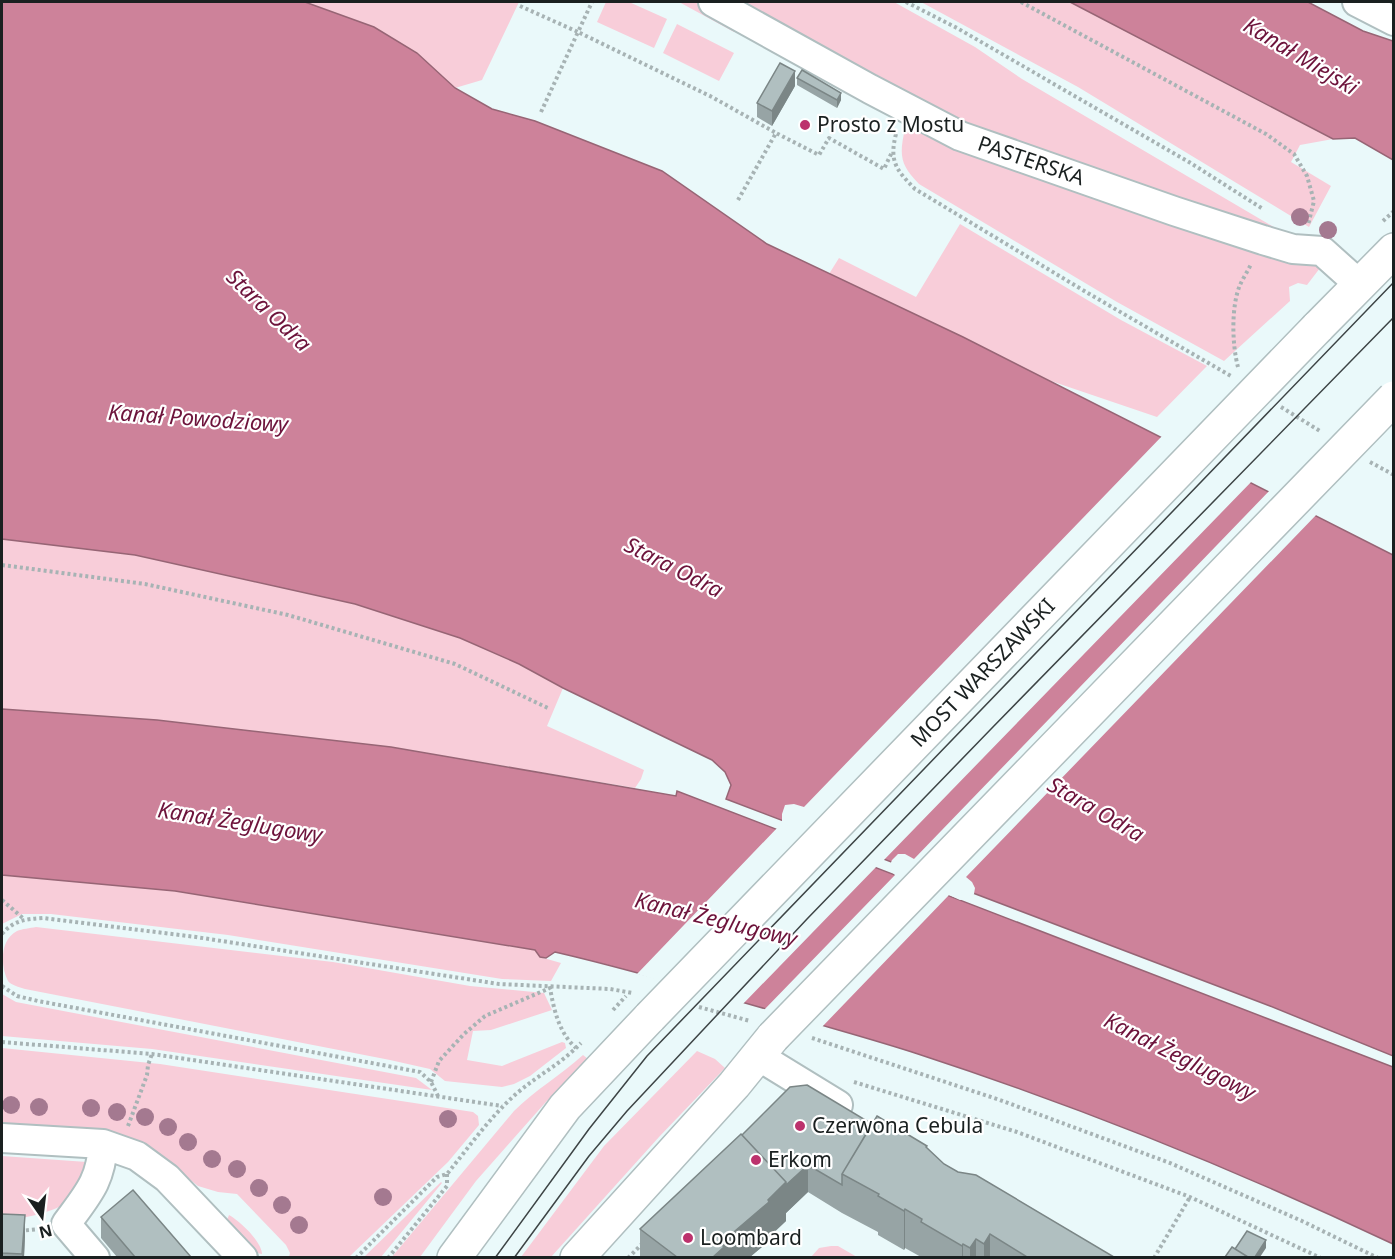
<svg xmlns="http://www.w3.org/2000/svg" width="1395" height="1259" font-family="'Noto Sans',sans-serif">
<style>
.green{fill:#f8cdd9}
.water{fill:#cd829a;stroke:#976575;stroke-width:1.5}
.pier{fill:#eaf9fa}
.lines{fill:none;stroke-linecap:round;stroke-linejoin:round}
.minor-casing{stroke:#b0bfc0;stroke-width:32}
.major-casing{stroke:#b0bfc0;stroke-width:36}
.path{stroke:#a7b3b4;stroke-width:4;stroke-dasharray:3 3;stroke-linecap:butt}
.minor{stroke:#fff;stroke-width:28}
.major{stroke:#fff;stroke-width:33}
.tram{stroke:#3d4445;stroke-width:1.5}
.major-bridge-casing{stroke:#b0bfc0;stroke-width:36;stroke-linecap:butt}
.path-bridge{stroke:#a7b3b4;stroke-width:4;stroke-dasharray:3 3;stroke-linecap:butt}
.major-bridge{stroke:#fff;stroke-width:33}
.tree{fill:#a47990}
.wall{fill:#97a4a5}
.shaded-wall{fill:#7b8686}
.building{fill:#b0bfc0;stroke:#7b8686;stroke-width:1.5}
.poi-dot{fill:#bc326d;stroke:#fff;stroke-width:2}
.labels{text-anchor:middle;stroke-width:4.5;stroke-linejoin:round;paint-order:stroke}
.poi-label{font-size:21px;fill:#1a2020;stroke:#fff;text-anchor:start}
.street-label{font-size:21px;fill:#1a2020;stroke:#fff}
.water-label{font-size:22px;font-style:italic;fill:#6d133b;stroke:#fff}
</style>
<rect width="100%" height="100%" fill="#eaf9fa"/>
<path class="green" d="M305 2H519L482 80 455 88 417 53 374 27Z
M606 2H629L667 19 654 48 597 22Z
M679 2H696L740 24 734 32Z
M734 2H894L975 47 1022 79 1279 230 1278 238 985 137Z
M921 2H1070L1333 139 1300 145 1291 162 1331 186 1309 227 1078 87Z
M677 24 734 53 719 81 663 53Z
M912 126 1314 263 1320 268 1307 285 1298 283 1289 287 1290 301 1224 361 1117 302 919 184C900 165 899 155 905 129Z
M960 224 1121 320 1207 366 1157 417 1048 380 829 274 839 258 916 297Z
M2 539 135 555 355 604 460 638 519 664 563 688 547 726 644 770 641 779 635 788 391 747 157 720 2 709Z
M2 875 175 891 535 950 540 957 561 963 551 981 502 979 228 935 51 914H22L2 924Z
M36 927 333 962 470 986 544 993 552 1010 491 1030 473 1031 467 1060 502 1066 562 1042 565 1043 566 1048 530 1076 514 1084 502 1087 445 1081 430 1069 390 1060 25 989C19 987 11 985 8 981 0 965 0 940 17 931 22 929 30 928 36 927Z
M2 994 16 1002 416 1078 432 1090 152 1049 2 1036Z
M2 1048 160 1064 473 1112 478 1116 479 1125 448 1162 349 1257H289L290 1253 286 1245 237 1194 218 1192 198 1186 169 1163 2 1125Z
M697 1051 715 1059 725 1068 659 1137 551 1257H521L604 1146Z
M583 1055 588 1059 545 1103 476 1181 420 1257 391 1258 514 1111C535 1090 561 1075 583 1055Z
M2 1156 87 1162 89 1172C83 1180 78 1194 70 1200 57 1212 19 1220 2 1220Z
M441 1182 442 1183 381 1257H364Z
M229 1215C240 1221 262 1242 262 1254L257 1253 228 1222 227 1220Z
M831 1246H838L857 1257H811L819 1248Z"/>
<path class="water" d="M2 2H305L374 27 417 53 455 88 492 109 535 121 662 171 767 244 963 337 1393 555V1056L1270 1006 726 799 731 785 725 772 712 760 563 688 519 664 460 638 355 604 135 555 2 539Z
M1070 2H1308L1363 31 1393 41V160L1355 138 1333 139Z
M2 709 157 720 391 747 676 796 677 791 1393 1067V1244C1239 1171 1080 1107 918 1054 875 1040 830 1028 787 1015 710 993 633 970 555 952L546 958 540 957 535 950 175 891 2 875Z"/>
<path class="pier" d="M1164 434 1254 479 882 862 782 823V814L785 805 794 804 804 807Z
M1272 488 1319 512 966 877 972 882 975 888 974 894 971 896 890 865 892 860 898 854H905L914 859Z
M778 827 878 865 742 1005 637 974Z
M890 870 966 899 960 900 949 895 821 1028 763 1011 895 875Z"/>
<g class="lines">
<g class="minor-casing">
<path id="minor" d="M713 2 870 89 960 136 1174 211 1263 240 1293 249 1322 251 1360 285
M1357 2 1394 21
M758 1056 838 1105
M2 1138 103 1144 137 1156 167 1178 243 1258
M95 1258 66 1224C88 1194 101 1181 103 1144"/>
</g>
<g class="major-casing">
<path id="major" d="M1317 328 1394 250
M454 1258 565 1107 650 1017
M577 1258 734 1085 773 1037"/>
</g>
<path class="path" d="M906 2 957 28 1189 162 1263 209
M1021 2 1266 134 1294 154 1307 176 1314 201 1308 225
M520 6 578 32 592 2
M541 112 578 32 712 97 776 133
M896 134C889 161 896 170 915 189L1091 295 1231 376
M738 200 776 133 819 155 829 138 884 169 892 152
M1383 221 1394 211
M1238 367C1232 345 1231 306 1240 285 1243 278 1248 271 1251 264
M1281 407 1320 431
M1370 462 1394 475
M2 565 145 584 288 615 455 664 550 709
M2 900 24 919
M2 934C14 920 26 919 43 918L196 937 499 984 610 989 633 993
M2 986 17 996 38 1001 420 1072 431 1082 439 1098
M699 1007 750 1021
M812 1038 1000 1100 1170 1163 1302 1221 1378 1258
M2 1042 152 1054 502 1106
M431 1082 439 1061 464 1034 485 1016 550 988C554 1010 559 1033 576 1048
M854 1082 1017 1132 1190 1197 1321 1258
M128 1126 147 1075 148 1065 152 1054
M20 1231 39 1229
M356 1258 437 1177 447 1174C469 1147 490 1117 516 1094 538 1075 561 1064 581 1043
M388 1258 447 1186V1174
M628 1258 642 1244
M1154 1258 1190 1197"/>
<use href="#minor" class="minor"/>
<use href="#major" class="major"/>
<path class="tram" d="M495 1258 589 1129 647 1056 1394 282
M514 1258 589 1156 627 1111 807 919 991 729 1394 317"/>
<g class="major-bridge-casing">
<path id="major-bridge" d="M650 1017 1317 328
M773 1037 1394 398"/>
</g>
<path class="path-bridge" d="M613 1010 626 996"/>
<use href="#major-bridge" class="major-bridge"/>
</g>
<g class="tree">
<circle cx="1300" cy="217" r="9"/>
<circle cx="1328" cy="230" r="9"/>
<circle cx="11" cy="1105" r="9"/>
<circle cx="39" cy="1107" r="9"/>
<circle cx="91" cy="1108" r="9"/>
<circle cx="117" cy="1112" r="9"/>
<circle cx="145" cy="1117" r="9"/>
<circle cx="448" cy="1119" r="9"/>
<circle cx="168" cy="1127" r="9"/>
<circle cx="188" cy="1142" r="9"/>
<circle cx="212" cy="1159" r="9"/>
<circle cx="237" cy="1169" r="9"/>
<circle cx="259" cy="1188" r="9"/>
<circle cx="383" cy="1197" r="9"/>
<circle cx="282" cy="1205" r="9"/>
<circle cx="299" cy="1225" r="9"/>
</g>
<path class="wall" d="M797 78 841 100 837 108 797 85Z
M795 86 772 126 757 117V103Z
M872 1124 927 1148 944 1164 1114 1257H921L905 1248 904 1250 878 1235V1232L842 1213 808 1192 786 1213V1221L769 1237V1241L750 1257H640V1229Z
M2 1214 25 1236 24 1257H2Z
M101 1217 191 1257H117L101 1238Z"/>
<path class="shaded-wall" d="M795 71V86L772 126V111Z
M841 93V100L837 108V100Z
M808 1165V1192L786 1213V1221L769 1237V1241L750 1257H713L722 1245 735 1231 786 1182Z
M905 1209V1248L904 1250V1211Z
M25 1215V1236L24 1257H22Z
M990 1234V1257H984V1244Z
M976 1239V1257H970V1248Z
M1266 1240V1248L1260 1257H1255Z
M963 1244V1257H962V1246Z"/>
<path class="building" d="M780 63 795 71 772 111 757 103Z
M802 70 841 93 837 100 797 78Z
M807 1085 872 1124 842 1174V1185L808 1165 786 1185V1182L742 1135 790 1087Z
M877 1116 927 1146 926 1147 944 1164 958 1172 976 1175 1114 1257H1027L990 1234 984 1244 976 1239 970 1248 963 1244 962 1246 921 1222 922 1219 905 1209 904 1211 878 1196 879 1194 842 1174Z
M741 1134 786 1182 768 1200 769 1202 735 1231 722 1245 724 1247 713 1257H677L640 1229Z
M133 1190 191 1257H135L101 1217Z
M2 1214 25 1215 22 1254 2 1253Z
M1247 1231 1266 1240 1255 1257H1248L1235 1249Z
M1232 1247 1248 1257H1225Z"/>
<g class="poi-dot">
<circle cx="805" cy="125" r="6"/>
<circle cx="800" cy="1126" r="6"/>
<circle cx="756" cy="1160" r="6"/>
<circle cx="688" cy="1238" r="6"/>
</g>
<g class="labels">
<g class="poi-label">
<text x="817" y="132">Prosto z Mostu</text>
<text x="812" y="1133">Czerwona Cebula</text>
<text x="768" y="1167">Erkom</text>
<text x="700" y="1245">Loombard</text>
</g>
<g class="street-label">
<text transform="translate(1031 161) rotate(19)" y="7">PASTERSKA</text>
<text transform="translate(983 673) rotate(-46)" y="7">MOST WARSZAWSKI</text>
</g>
<g class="water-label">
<text transform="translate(1301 56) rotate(31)" y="8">Kanał Miejski</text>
<text transform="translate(269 310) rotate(44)" y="8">Stara Odra</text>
<text transform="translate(198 418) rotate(4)" y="8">Kanał Powodziowy</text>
<text transform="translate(674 567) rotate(27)" y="8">Stara Odra</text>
<text transform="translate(1096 809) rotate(30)" y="8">Stara Odra</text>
<text transform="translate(240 822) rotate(9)" y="8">Kanał Żeglugowy</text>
<text transform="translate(716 919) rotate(14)" y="8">Kanał Żeglugowy</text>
<text transform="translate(1180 1056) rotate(27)" y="8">Kanał Żeglugowy</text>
</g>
</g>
<rect width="1395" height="1259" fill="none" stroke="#1a2020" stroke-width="6"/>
<g transform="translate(42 1217) rotate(166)" stroke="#ffffff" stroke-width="4.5" paint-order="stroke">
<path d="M0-4.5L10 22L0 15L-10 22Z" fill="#1a2020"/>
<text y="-9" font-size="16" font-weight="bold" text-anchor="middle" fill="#1a2020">N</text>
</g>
</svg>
